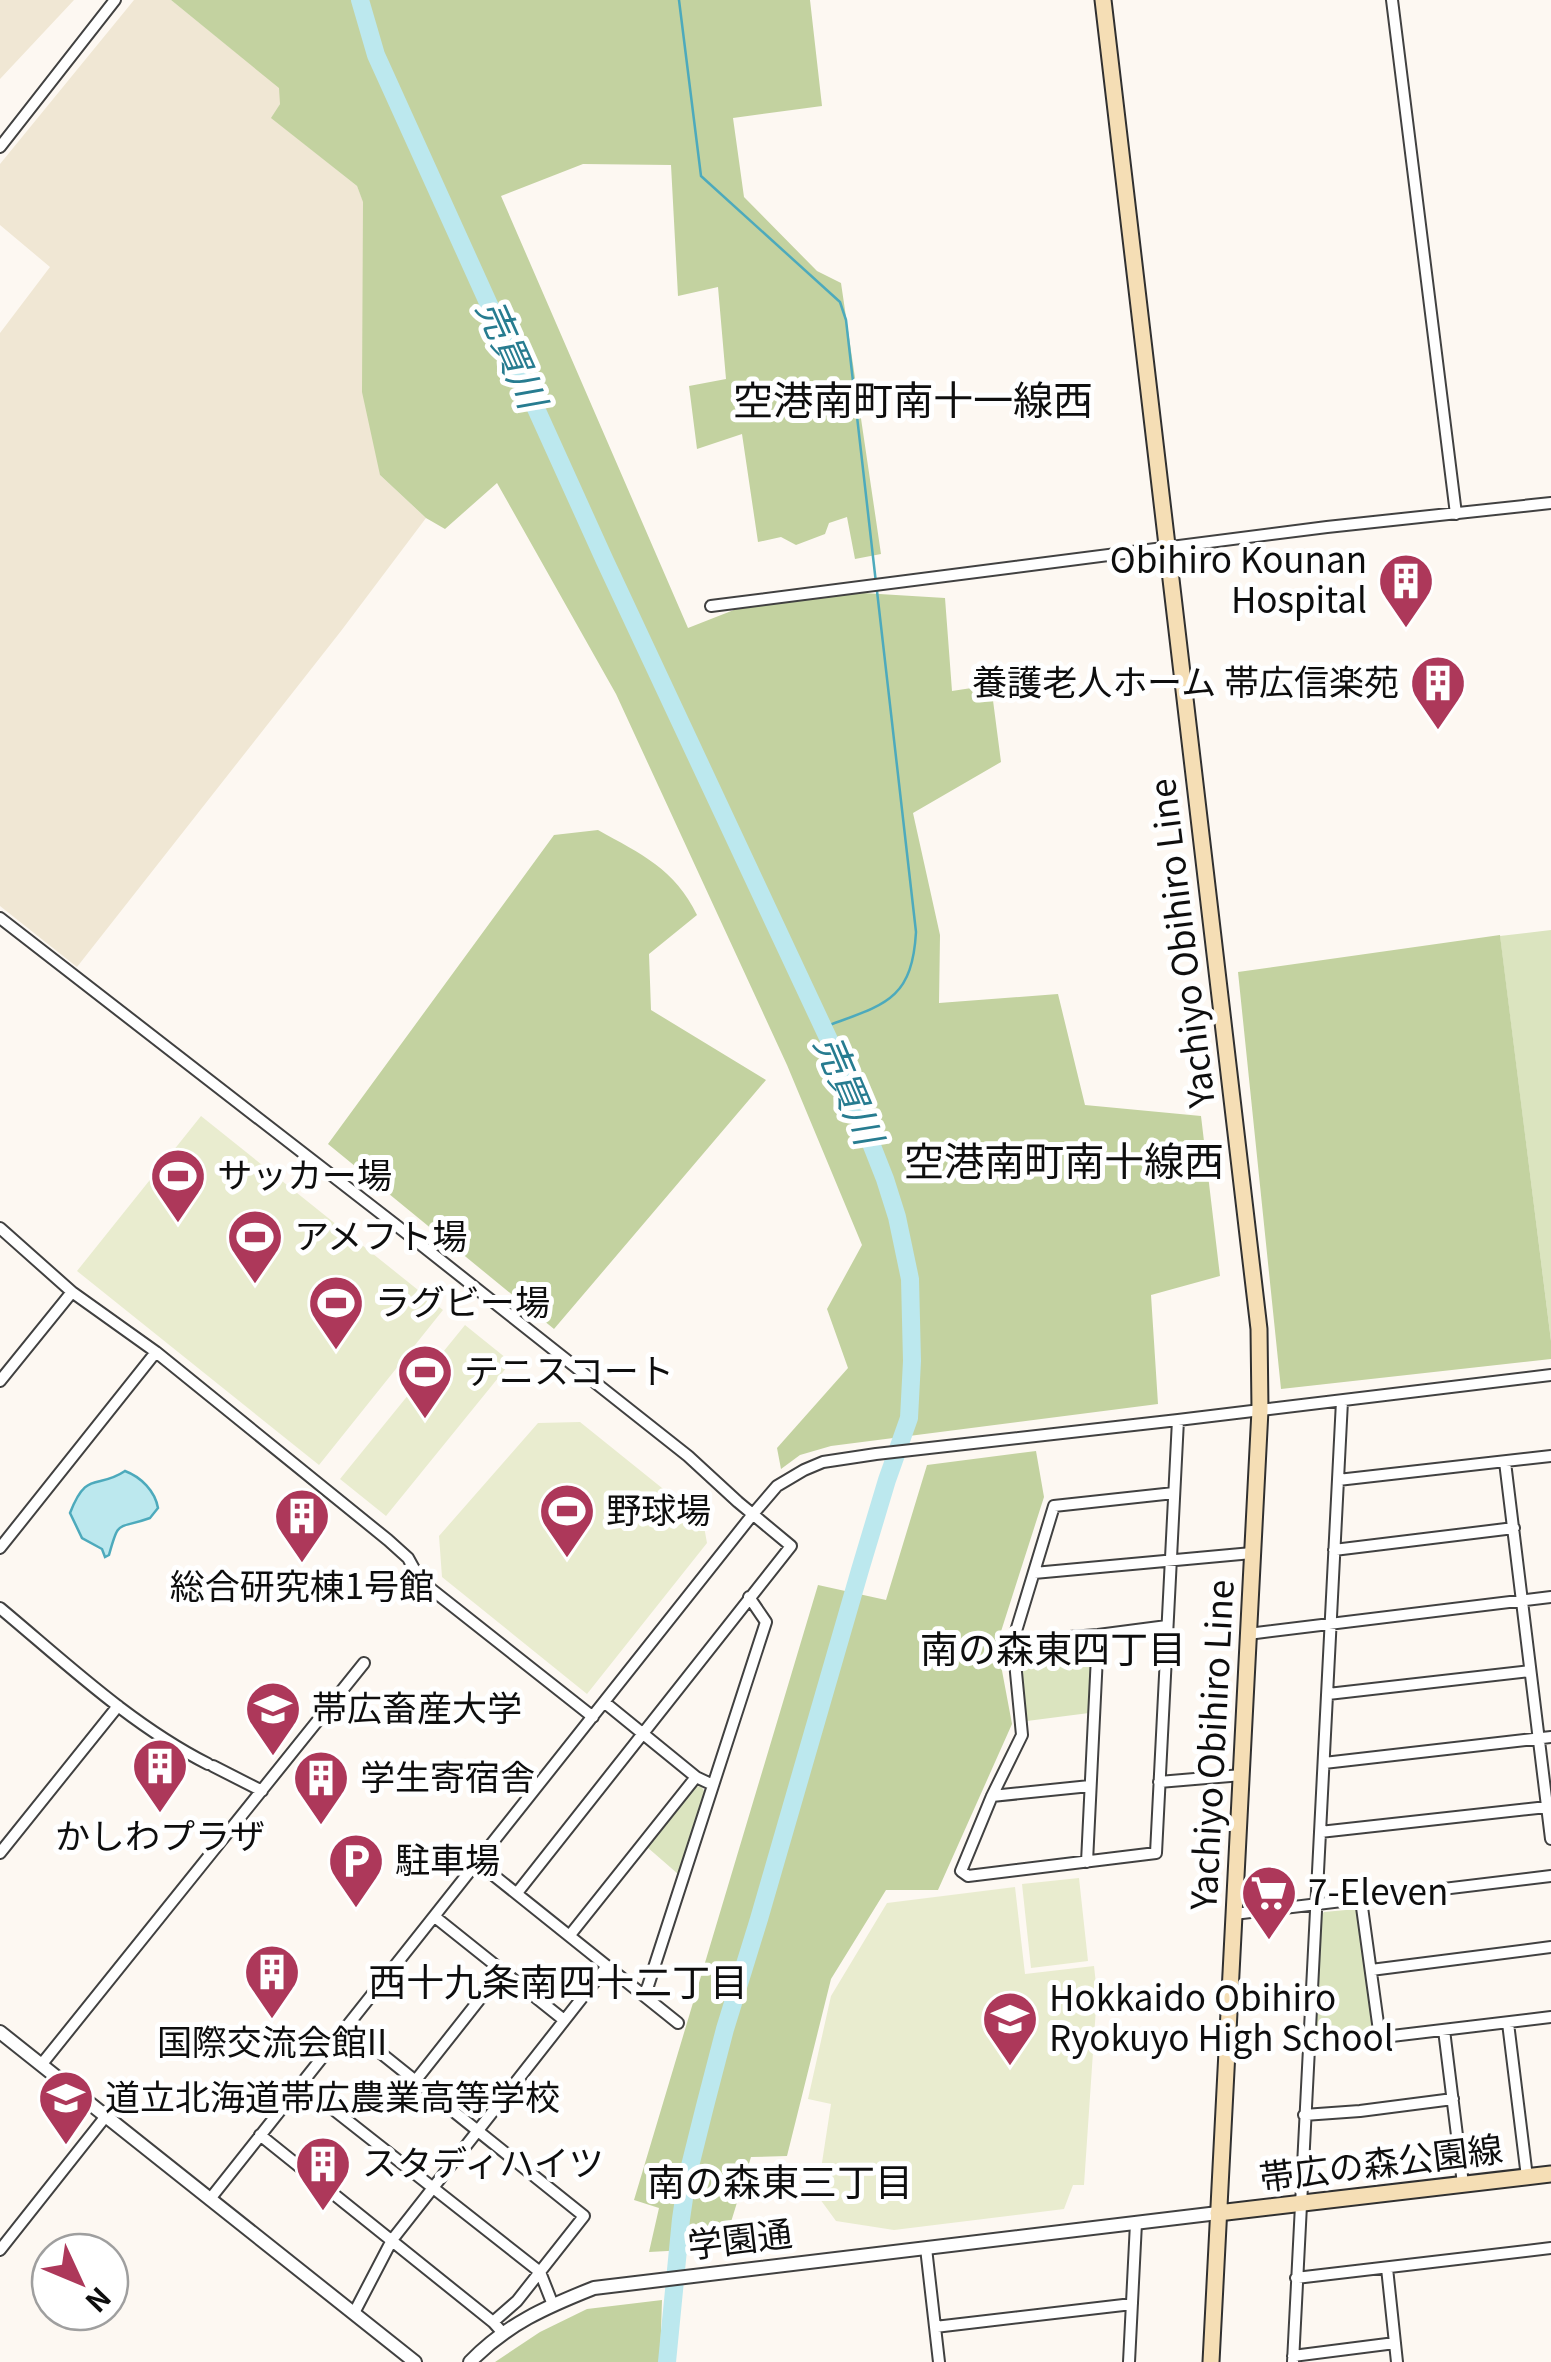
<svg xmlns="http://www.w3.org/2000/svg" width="1551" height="2362" font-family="Georgia,'Noto Sans JP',serif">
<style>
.farmland{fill:#f0e7d4}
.green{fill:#dbe4bf}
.forest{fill:#c3d2a0}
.pitch{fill:#e9eccf}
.water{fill:#bce8ee;stroke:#4daabc;stroke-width:2.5}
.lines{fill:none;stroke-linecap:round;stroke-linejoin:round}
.stream{stroke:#4daabc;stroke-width:2.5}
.river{stroke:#bce8ee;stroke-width:18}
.minor-casing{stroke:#414141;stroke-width:14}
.tertiary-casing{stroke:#414141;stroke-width:16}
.secondary-casing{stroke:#303030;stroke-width:19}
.minor{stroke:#fff;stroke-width:10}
.tertiary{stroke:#fff;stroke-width:12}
.secondary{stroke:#f5deb5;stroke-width:15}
.labels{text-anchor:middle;stroke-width:10;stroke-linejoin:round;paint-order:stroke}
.poi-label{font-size:35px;fill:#0e0e0e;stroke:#fff;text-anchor:start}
.street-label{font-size:35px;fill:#0e0e0e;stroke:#fff}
.water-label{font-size:38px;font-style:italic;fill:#277c90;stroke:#fff}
.neighbourhood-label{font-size:38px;fill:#0e0e0e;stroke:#fff}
.quarter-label{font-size:40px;fill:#0e0e0e;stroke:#fff}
</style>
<rect width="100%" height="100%" fill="#fdf8f2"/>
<path class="farmland" d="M0 0H74L0 79Z
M134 0H171L280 88V104L272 118 357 186 363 201 380 475 426 518 341 631 77 967 0 906V333L50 267 0 225V164Z"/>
<path class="green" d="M1551 930V1341L1500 936Z
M1085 1641 1092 1649 1089 1713 1027 1721 1020 1656 1025 1650Z
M701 1786 706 1794 678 1874 647 1847 695 1787Z
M1357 1909 1372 2027 1367 2034 1322 2039 1314 2033 1320 1916 1324 1912Z"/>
<path class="forest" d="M171 0H810L822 106 733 118 744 197 817 271 841 283 881 554 855 559 847 517 829 523 825 534 796 545 781 537 758 542 742 434 697 449 689 386 726 379 718 287 678 296 671 165 583 164 501 196 688 628 744 606 863 593 945 598 952 691 991 685 1001 762 913 813 940 935 939 1003 1058 994 1085 1105 1201 1116 1220 1276 1151 1295 1158 1404 831 1446 800 1455 781 1469 777 1448 848 1368 827 1309 862 1245 787 1065 616 694 497 483 445 529 426 518 380 475 362 392 363 202 357 186 271 118 280 104 279 88Z
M598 830C641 854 675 869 697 915L649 954 651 1010 766 1080 554 1329 328 1144 554 835Z
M1500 935 1551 1341V1359L1281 1389 1238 972Z
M1036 1451 1044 1497 997 1644 1012 1724 938 1890H886L831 1979 787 2156 751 2157 723 2248 649 2252 659 2208 634 2200 818 1585 886 1600 927 1465Z
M662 2300 660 2362H495L540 2332 587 2309Z"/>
<path class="pitch" d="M201 1116 443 1310 319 1465 77 1271Z
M465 1325 511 1362 386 1516 340 1479Z
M580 1422 703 1521 707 1543 587 1694 442 1577 439 1536 538 1423Z
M1079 1878 1088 1961 1031 1968 1022 1884Z
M1015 1887 1025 1974 1094 1966 1097 1993 1084 2185H1073L1064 2209 894 2230 836 2221 817 2195 831 2104 808 2099 831 1996 887 1903Z"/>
<path class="water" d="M125 1471C141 1477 155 1491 158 1508L150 1518C117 1530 119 1518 109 1555L105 1557 102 1549 82 1538 70 1513C87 1469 97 1490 125 1471Z"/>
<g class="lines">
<path class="stream" d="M679 0 701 176 840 302 846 320 876 583
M824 1027C883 1005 912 1002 916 932L877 591"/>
<path class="river" d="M360 0 376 55 605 561 837 1057 885 1179 897 1217 910 1279 912 1361 909 1418 887 1480 860 1570 759 1919 725 2029 705 2106 687 2178 681 2219 667 2362"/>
<g class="minor-casing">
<path id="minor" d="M1392 0 1456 514
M0 147 115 0
M711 606 1327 527 1551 503
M0 918 410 1236 688 1456 738 1502 791 1546 517 1893
M0 1228 72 1292 156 1352 388 1540 408 1558 418 1576 431 1589 593 1717
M0 1381 72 1292
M1505 1462 1551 1839
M1338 1480 1551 1456
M1174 1493 1054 1506 1013 1641 1022 1735 992 1796 961 1871 968 1876 1156 1853 1178 1420
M0 1548 156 1352
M1334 1550 1514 1528
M1034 1573 1252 1553
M0 1608C66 1663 131 1725 208 1764
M1248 1634 1551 1597
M1013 1641 1098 1635 1167 1626
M1328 1694 1530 1671
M604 1702 696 1777 713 1785
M1324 1763 1551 1737
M213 1766 262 1791
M1159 1782 1242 1775
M992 1796 1090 1786
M1320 1832 1547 1807
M0 1853 118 1706
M477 1862 678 2023
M1087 1862 1098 1635
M1361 1900 1380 2038
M1234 1914 1551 1876
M435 1917 564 2020
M570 1935 696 1777
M1371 1970 1551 1947
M644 1995 648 1986 766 1622 749 1597
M1508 2023 1527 2177
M347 2026 584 2216 517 2301 493 2322
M1444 2030 1463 2184
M1308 2046 1551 2017
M41 2065 364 1663
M416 2080 502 1971
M301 2084 540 2272 553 2305
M1304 2115 1360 2111 1453 2099
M260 2135 493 2322 502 2332
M210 2199 753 1514 777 1486 804 1470 823 1462 876 1454 1178 1420 1551 1375
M926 2248 939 2362
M0 2250 106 2116
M1387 2268 1397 2362
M1296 2278 1551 2248
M354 2313 392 2240 607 1966
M935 2327 1132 2304
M1293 2356 1395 2343
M1129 2362 1136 2223
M1293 2362 1342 1401"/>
</g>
<g class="tertiary-casing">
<path id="tertiary" d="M0 2032 415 2362
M470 2362C507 2324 546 2307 594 2288L1218 2213"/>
</g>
<g class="secondary-casing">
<path id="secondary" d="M1103 0 1259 1329 1260 1410 1211 2362
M1218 2213 1551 2174"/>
</g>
<use href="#minor" class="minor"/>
<use href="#tertiary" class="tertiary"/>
<use href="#secondary" class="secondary"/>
</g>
<defs>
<g id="building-pin" transform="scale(2.875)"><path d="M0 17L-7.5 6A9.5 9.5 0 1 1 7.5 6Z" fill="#ad385a" stroke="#fff"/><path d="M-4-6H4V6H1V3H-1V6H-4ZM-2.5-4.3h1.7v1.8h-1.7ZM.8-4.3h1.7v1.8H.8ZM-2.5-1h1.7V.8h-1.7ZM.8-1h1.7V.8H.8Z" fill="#fff"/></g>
<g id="stadium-pin" transform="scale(2.875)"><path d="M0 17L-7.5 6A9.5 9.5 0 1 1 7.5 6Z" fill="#ad385a" stroke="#fff"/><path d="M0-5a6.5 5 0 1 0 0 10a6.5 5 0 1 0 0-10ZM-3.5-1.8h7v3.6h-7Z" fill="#fff"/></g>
<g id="university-pin" transform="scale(2.875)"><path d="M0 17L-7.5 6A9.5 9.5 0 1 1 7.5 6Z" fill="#ad385a" stroke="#fff"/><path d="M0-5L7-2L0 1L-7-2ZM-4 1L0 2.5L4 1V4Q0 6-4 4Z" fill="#fff"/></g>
<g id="parking-pin" transform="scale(2.875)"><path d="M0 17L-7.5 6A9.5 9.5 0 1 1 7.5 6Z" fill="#ad385a" stroke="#fff"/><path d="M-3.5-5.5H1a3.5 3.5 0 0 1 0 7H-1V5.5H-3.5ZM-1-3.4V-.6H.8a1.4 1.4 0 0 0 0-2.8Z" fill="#fff"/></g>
<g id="supermarket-pin" transform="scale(2.875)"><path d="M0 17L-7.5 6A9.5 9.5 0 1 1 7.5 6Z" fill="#ad385a" stroke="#fff"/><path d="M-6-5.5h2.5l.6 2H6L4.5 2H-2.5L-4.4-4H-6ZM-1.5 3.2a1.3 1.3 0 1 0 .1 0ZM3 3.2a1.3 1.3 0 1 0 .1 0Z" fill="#fff"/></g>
<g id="school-pin" transform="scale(2.875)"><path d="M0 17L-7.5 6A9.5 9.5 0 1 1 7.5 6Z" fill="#ad385a" stroke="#fff"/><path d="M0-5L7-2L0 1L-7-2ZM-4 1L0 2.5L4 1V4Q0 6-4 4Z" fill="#fff"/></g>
</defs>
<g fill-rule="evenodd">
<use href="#building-pin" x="1406" y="581"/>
<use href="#building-pin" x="1438" y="683"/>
<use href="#stadium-pin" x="178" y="1176"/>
<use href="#stadium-pin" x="255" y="1237"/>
<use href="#stadium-pin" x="336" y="1303"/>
<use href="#stadium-pin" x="425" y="1372"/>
<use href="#stadium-pin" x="567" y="1511"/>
<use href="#building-pin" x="302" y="1516"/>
<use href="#university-pin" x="273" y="1709"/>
<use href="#building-pin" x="160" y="1766"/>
<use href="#building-pin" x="321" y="1778"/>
<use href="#parking-pin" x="356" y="1861"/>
<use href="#supermarket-pin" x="1269" y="1893"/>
<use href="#building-pin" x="272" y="1972"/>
<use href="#school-pin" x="1010" y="2019"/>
<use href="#school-pin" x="66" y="2098"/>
<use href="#building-pin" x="323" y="2164"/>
</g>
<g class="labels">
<g class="poi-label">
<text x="1367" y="573" text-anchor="end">Obihiro Kounan<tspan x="1367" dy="40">Hospital</tspan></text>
<text x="1399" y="695" text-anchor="end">養護老人ホーム 帯広信楽苑</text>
<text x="217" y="1188">サッカー場</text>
<text x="294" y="1249">アメフト場</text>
<text x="375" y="1315">ラグビー場</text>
<text x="464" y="1384">テニスコート</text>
<text x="606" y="1523">野球場</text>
<text x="302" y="1599" text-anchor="middle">総合研究棟1号館</text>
<text x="312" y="1721">帯広畜産大学</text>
<text x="360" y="1790">学生寄宿舎</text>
<text x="160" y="1849" text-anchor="middle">かしわプラザ</text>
<text x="395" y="1873">駐車場</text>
<text x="1308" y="1905">7-Eleven</text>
<text x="1049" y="2011">Hokkaido Obihiro<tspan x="1049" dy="40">Ryokuyo High School</tspan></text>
<text x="272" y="2055" text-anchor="middle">国際交流会館II</text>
<text x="105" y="2110">道立北海道帯広農業高等学校</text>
<text x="362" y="2176">スタディハイツ</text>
</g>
<g class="street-label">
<text transform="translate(1183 943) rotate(-97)" y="12">Yachiyo Obihiro Line</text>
<text transform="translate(1213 1745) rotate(-87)" y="12">Yachiyo Obihiro Line</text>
<text transform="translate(1381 2164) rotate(-7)" y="12">帯広の森公園線</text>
<text transform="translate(740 2240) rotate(-7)" y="12">学園通</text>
</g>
<g class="water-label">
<text transform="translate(511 354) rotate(66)" y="13">売買川</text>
<text transform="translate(848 1090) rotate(67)" y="13">売買川</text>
</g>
<g class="neighbourhood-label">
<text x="1053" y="1663">南の森東四丁目</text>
<text x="558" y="1996">西十九条南四十二丁目</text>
<text x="780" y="2196">南の森東三丁目</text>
</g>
<g class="quarter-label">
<text x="913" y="415">空港南町南十一線西</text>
<text x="1064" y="1176">空港南町南十線西</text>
</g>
</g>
<g transform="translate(80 2282) rotate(134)"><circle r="48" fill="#ffffff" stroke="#9f9f9f" stroke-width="2.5"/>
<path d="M0-8L18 38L0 25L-18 38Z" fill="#ad385a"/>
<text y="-15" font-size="28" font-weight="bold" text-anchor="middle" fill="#0e0e0e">N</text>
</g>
</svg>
